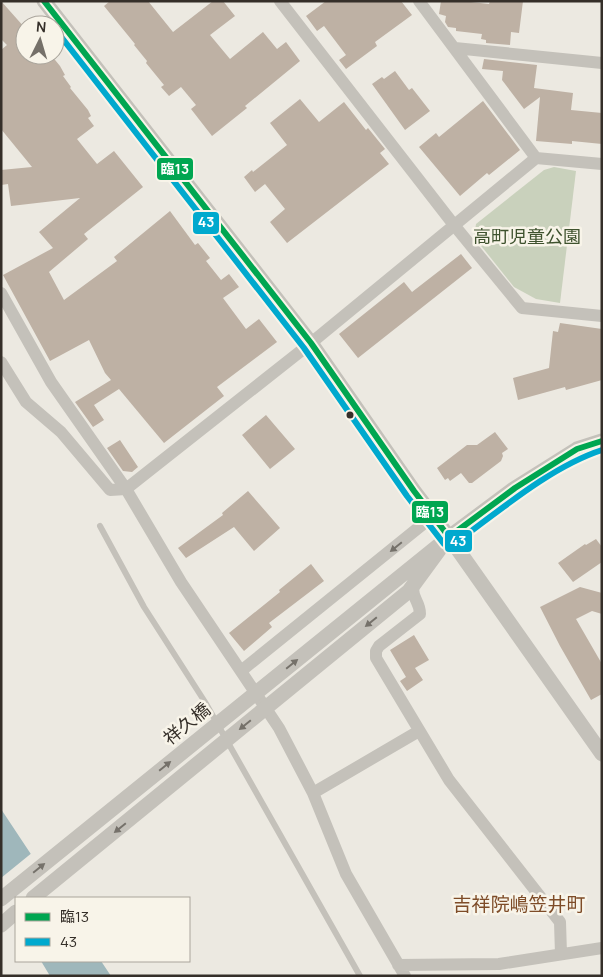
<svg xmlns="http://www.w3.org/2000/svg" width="603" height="977" font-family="Manrope,'Noto Sans JP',sans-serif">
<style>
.green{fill:#c9d1bc}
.water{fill:#9fb7bb}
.pier{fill:#ece9e1}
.building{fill:#beb1a4}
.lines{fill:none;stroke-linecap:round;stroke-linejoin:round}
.service{stroke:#c4c1ba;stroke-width:6}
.minor{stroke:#c4c1ba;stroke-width:12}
.tertiary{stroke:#c4c1ba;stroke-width:15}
.bus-1-casing{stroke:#f8f4e9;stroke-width:10}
.bus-2-casing{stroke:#f8f4e9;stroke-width:10}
.bus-1{stroke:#00a651;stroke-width:6}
.bus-2{stroke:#00a9ce;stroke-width:6}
.oneway{fill:#75716a}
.bus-dot{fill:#352f29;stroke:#f8f4e9;stroke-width:2}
.labels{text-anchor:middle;stroke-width:5;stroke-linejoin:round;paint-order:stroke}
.park-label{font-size:18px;fill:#3e522e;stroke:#f8f4e9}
.street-label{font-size:18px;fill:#352f29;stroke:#f8f4e9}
.neighbourhood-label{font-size:19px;fill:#7e4c28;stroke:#f8f4e9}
.line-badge{stroke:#f8f4e9;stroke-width:2}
.badge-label{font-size:14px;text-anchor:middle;font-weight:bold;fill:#fff}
</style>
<rect width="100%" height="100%" fill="#ece9e1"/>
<path class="green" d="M554 167 576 171 560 303 536 299 514 287 474 237 476 224 544 170Z"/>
<path class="water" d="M1 809 60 898H16L1 943Z
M41 961H101L111 976H50Z"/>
<path class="pier" d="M33 852 62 896 60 898H16V933L1 945V878Z"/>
<path class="building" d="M1 1 25 28V55H51L60 66 65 75 63 76 71 87 70 88 88 110 91 116 88 118 94 126 77 139 97 164 114 151 143 187 84 234 88 239 49 272 64 300 117 261 114 257 170 211 195 245 198 243 210 258 206 261 221 280 229 274 239 287 223 298 246 329 259 319 277 342 217 387 224 396 164 443 119 389 94 405 104 420 93 427 75 402 111 380 105 373 89 340 50 361 3 275 53 248 39 232 80 198 11 206 8 184 1 185V170L32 167 1 129V50L7 45 1 39Z
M110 1H148L173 32 213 1H223L235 16 210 35 230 59 263 32 277 49 286 42 300 61 245 106 247 108 212 136 191 109 196 105 181 87 169 96 161 87 164 85 146 63 147 61 134 45 135 44 104 6Z
M326 1H401L412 15 375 42 377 46 346 69 339 60 346 55 324 26 317 31 306 16Z
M441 1H462L489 4 490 1H523L519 33 511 32 510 45 486 43V40L481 39 482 34 456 31V28L448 27 445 22 446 16 439 14Z
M484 59 537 65 534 88 573 93 571 110 602 113V144L572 141V144L536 141 540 97 524 109 502 80 503 71 482 69Z
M395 71 409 90 412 88 430 111 405 130 372 84 382 77 384 79Z
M300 99 319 122 344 102 366 130 368 128 385 149 380 153 389 164 287 243 270 222 285 209 265 184 255 192 244 177 252 170 253 172 287 145 270 123Z
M483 101 520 150 489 175 487 173 460 196 419 147 436 133 439 137Z
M461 254 472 268 358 358 339 334 404 282 412 292Z
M560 323 602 329V380L566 390 565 387 518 400 513 378 549 368 553 331 558 332Z
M266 415 295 449 270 469 242 435Z
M495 432 508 449 502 453 503 456 501 461 472 483H469L461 473 450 481 448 478 445 480 437 468 467 445H477Z
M120 440 138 467 132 472 123 471 107 448Z
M248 491 280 528 254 551 234 527 186 558 178 548 223 515 222 513Z
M596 539 602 547V562L573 582 558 563 585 544 586 545Z
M311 564 324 581 269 623 272 627 244 651 229 633 280 592 279 590Z
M580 587 602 593V614L592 611 576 619 602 664V694L591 700 560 646 540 607Z
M414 635 429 660 415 668 423 680 407 691 400 681 406 677 390 650Z"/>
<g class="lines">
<path class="service" d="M100 526 144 607 205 702 360 976"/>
<path class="minor" d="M280 1 454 225 522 308 602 316
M419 1 536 158
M455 48 602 63
M1 293 51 382 126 489 181 582 279 728 313 793 346 874 405 976
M1 362 26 402 61 432 110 490 126 489 311 343 536 158 602 164
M413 588C413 600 420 602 420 614L379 646 376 651V658L449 780 560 922 561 954
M241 671 433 516
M313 793 419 731
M398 965 499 964 602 948"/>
<path class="tertiary" d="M44 1 311 343 414 491 449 537 602 754
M33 898 409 591 439 550
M1 899 449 537 515 488 577 449 602 441
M1 925 16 912"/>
<g class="bus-1-casing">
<path id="bus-1" d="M44 1 311 343 414 491 449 537 515 488 577 449 602 441"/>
</g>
<g class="bus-2-casing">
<path id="bus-2" d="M55 29 304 348 407 496 444 544 449 546 454 544C498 512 550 467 602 450"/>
</g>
<use href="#bus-1" class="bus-1"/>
<use href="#bus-2" class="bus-2"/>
</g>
<defs><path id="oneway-solid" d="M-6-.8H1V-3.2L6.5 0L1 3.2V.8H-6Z" transform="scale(1.25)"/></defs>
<g class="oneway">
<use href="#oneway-solid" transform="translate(396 547) rotate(141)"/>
<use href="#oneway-solid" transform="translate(371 622) rotate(141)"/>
<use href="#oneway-solid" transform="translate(292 664) rotate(-39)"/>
<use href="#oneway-solid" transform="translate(245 725) rotate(141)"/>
<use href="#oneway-solid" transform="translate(165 766) rotate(-39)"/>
<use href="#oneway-solid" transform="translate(120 828) rotate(141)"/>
<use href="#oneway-solid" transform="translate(39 868) rotate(-39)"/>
</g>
<circle class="bus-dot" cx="350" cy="415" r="4.5"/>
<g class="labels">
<g class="park-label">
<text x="527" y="243">高町児童公園</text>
</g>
<g class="street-label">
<text transform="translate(187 724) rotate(-39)" y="6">祥久橋</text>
</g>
<g class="neighbourhood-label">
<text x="519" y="911">吉祥院嶋笠井町</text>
</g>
</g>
<g class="line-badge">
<rect x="156" y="157" width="38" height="24" rx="5" fill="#00a651"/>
<rect x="192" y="211" width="28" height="24" rx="5" fill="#00a9ce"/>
<rect x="411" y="500" width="38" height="24" rx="5" fill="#00a651"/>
<rect x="444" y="529" width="29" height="24" rx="5" fill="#00a9ce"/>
</g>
<g class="badge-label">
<text x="175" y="174">臨13</text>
<text x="206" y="227">43</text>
<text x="430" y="517">臨13</text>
<text x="458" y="546">43</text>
</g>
<rect width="603" height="977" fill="none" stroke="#352f29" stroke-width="5"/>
<rect x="15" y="897" width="175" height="65" fill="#f8f4e9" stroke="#aaa59c"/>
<rect x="25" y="913" width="25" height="8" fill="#00a651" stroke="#aaa59c"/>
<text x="60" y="922" font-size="15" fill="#352f29">臨13</text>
<rect x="25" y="938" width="25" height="8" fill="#00a9ce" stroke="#aaa59c"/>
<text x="60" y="947" font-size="15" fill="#352f29">43</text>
<g transform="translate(40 40) rotate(5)"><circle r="24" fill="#f8f4e9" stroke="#aaa59c"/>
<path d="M0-4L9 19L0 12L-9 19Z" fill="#757069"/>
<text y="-8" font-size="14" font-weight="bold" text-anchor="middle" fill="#352f29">N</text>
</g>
</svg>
